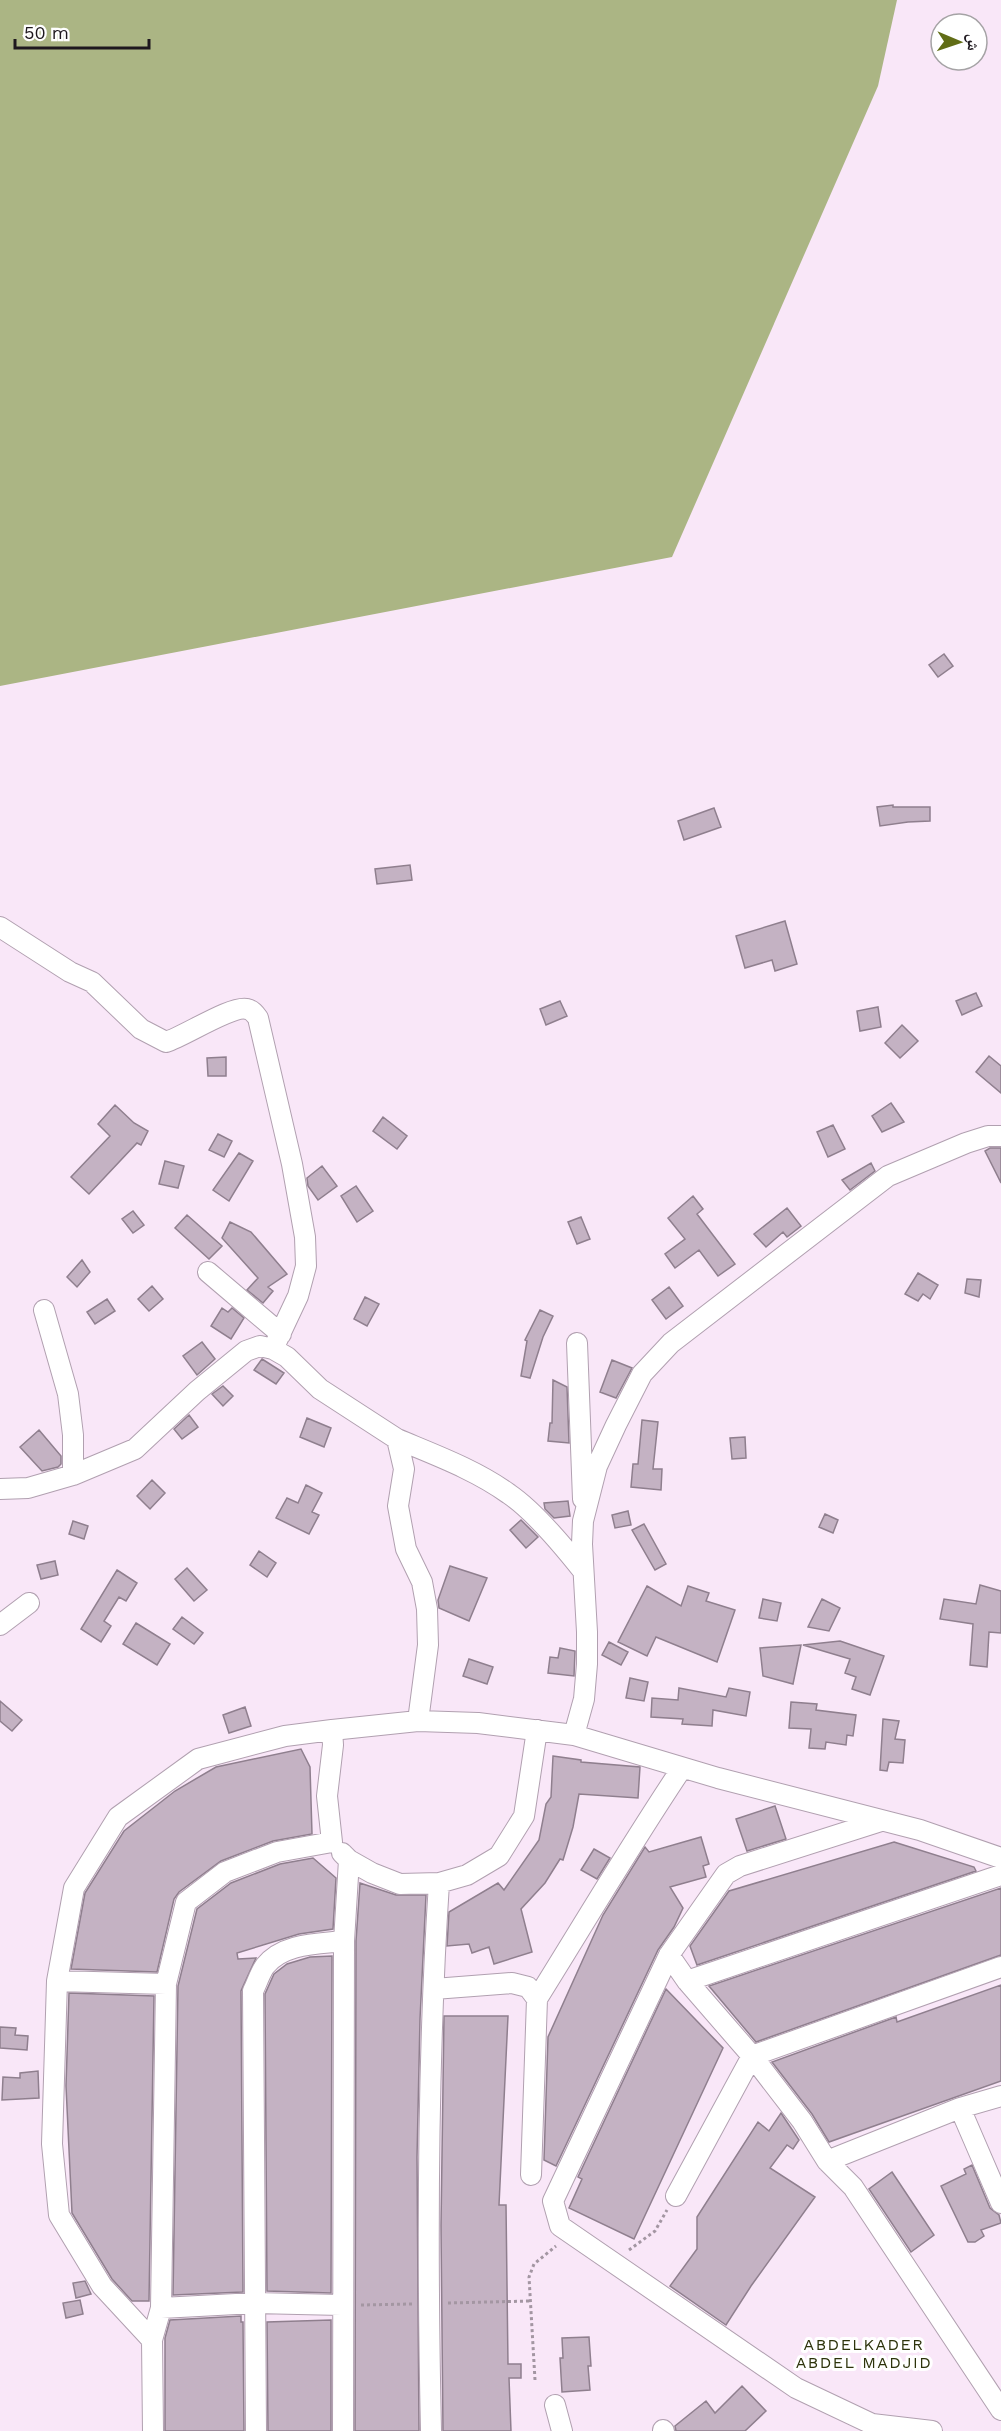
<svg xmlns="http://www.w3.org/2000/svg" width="1001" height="2431" font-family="'Work Sans','Noto Naskh Arabic',sans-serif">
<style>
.forest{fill:#abb584}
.building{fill:#c4b2c3;stroke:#8f7f8e;stroke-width:1.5}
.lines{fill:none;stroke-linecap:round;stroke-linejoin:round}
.minor-casing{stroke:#b1a0b0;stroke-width:22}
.path{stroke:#a396a2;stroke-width:3;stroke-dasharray:3 3;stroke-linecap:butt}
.minor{stroke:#fff;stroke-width:20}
.labels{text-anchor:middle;stroke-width:6;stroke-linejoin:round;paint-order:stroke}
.neighbourhood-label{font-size:16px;letter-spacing:1.5px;fill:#2d330b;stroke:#fff}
</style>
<rect width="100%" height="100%" fill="#f9e7f8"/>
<path class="forest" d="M0 0H897L878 86 672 557 0 686Z"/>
<path class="building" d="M944 654 953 666 938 677 929 665Z
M893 805V807H930V821L908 822 880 826 877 807Z
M714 808 721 827 684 840 678 821Z
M410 865 412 880 377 884 375 869Z
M785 921 797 964 775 971 772 960 745 968 736 936Z
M976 993 982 1006 962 1015 956 1001Z
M560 1001 567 1016 546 1025 540 1009Z
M878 1007 881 1027 860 1031 857 1011Z
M902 1025 918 1041 900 1058 885 1043Z
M989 1056 1001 1066V1093L976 1072Z
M226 1057V1076H208L207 1058Z
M891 1103 904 1122 882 1132 872 1116Z
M115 1105 134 1123 148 1131 141 1145 137 1143 89 1194 71 1177 110 1136 98 1124Z
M383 1117 407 1136 397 1149 373 1131Z
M833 1125 845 1149 828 1157 817 1132Z
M218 1134 232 1141 224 1157 209 1150Z
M990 1148H1001V1183L985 1151Z
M239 1153 253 1161 229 1201 213 1190Z
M165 1161 184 1166 178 1188 159 1184Z
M871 1163 875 1171 850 1190 842 1180Z
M322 1166 337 1186 318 1200 308 1186 307 1178Z
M356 1186 373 1211 357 1222 341 1196Z
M693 1196 703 1209 697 1214 735 1264 718 1276 699 1250 675 1268 665 1254 685 1239 668 1218Z
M787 1208 801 1226 787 1237 783 1232 766 1247 754 1234Z
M133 1211 144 1225 133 1233 122 1219Z
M187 1215 222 1246 209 1259 175 1228Z
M581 1217 590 1239 577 1244 568 1222Z
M230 1222 251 1232 287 1274 268 1287 273 1291 263 1303 247 1290 258 1278 222 1238Z
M82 1260 90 1272 77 1287 67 1277Z
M918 1273 938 1285 930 1299 923 1294 918 1301 905 1294Z
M967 1279 981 1280 979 1297 965 1293Z
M152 1286 163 1299 149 1311 138 1299Z
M669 1287 683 1306 666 1319 652 1300Z
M365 1297 379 1304 367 1326 354 1319Z
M107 1299 115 1311 95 1324 87 1312Z
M222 1308 228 1312 232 1308 244 1318 231 1339 211 1326Z
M540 1310 553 1316 543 1337 530 1378 521 1376 527 1341 525 1340Z
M202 1342 215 1359 197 1375 183 1356Z
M262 1359 284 1373 276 1384 254 1370Z
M612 1360 632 1368 616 1398 600 1392Z
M553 1380 567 1387 569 1443 548 1441 550 1423H552Z
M223 1386 233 1396 223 1406 212 1394Z
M189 1415 198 1427 182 1439 174 1429Z
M307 1418 331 1428 324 1447 300 1437Z
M642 1420 658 1422 653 1469H662L661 1490 631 1487 633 1464H638Z
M39 1430 61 1456V1464L58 1467 42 1471 20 1447Z
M745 1437 746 1458 732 1459 730 1438Z
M152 1480 165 1493 150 1509 137 1496Z
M306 1485 322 1493 312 1512 319 1515 309 1534 276 1518 287 1498 298 1503Z
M568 1501 570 1516 554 1518 545 1509 544 1503Z
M628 1511 631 1525 615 1528 612 1515Z
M825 1514 838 1520 833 1533 819 1527Z
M521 1520 538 1537 526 1548 510 1530Z
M73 1521 88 1526 84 1539 69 1534Z
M644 1524 666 1564 655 1570 632 1530Z
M259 1551 276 1563 267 1577 250 1565Z
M55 1561 58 1575 41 1579 37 1565Z
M450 1566 487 1578 469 1621 439 1608 438 1600Z
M187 1568 207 1590 194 1601 175 1579Z
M117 1570 137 1583 126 1601 119 1597 104 1621 111 1626 101 1642 81 1629Z
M980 1585 1001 1591V1633L989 1632 987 1667 970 1665 973 1624 940 1619 944 1599 976 1604Z
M647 1586 681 1606 688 1586 709 1593 706 1601 735 1610 717 1662 656 1637 647 1656 618 1642Z
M763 1599 781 1603 777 1621 759 1618Z
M822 1599 840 1608 829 1631 808 1627Z
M182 1617 203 1633 194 1644 173 1629Z
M136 1623 170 1644 157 1665 123 1644Z
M840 1641 884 1656 870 1695 852 1689 856 1677 845 1673 850 1659 803 1645Z
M609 1642 628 1652 621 1665 602 1655Z
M801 1645 793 1684 763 1676 760 1648Z
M560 1648 575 1651 574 1676 548 1673 550 1657 558 1658Z
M469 1659 493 1667 487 1684 463 1676Z
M630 1678 648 1682 644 1701 626 1698Z
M679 1688 726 1697 729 1688 750 1692 746 1716 713 1710 712 1726 682 1724 683 1719 651 1717 652 1698 678 1700Z
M0 1701 22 1720 12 1731 0 1721Z
M791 1702 817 1704 816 1710 856 1715 853 1736 847 1735 846 1745 826 1742 825 1749 809 1748 811 1729 789 1728Z
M245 1707 251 1726 229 1733 223 1715Z
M883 1719 899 1721 895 1739 905 1740 903 1763 889 1762 887 1771 880 1770Z
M301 1749 310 1767 312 1834 273 1841 221 1861 179 1892 174 1899 157 1972 71 1969 85 1893 124 1831 175 1791 216 1767Z
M553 1756 581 1760V1762L640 1767 638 1798 579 1794 573 1827 563 1860 560 1859 545 1883 521 1909 532 1952 494 1964 489 1947 472 1953 469 1944 447 1946 449 1912 498 1883 504 1890 539 1840 546 1804 551 1797Z
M775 1806 786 1839 747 1851 736 1819Z
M701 1837 709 1864 703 1866 706 1877 670 1887 683 1908 674 1927 658 1950 556 2166 544 2160 548 2037 603 1915 645 1847 649 1852Z
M894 1842 974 1867 976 1871 697 1965 690 1946 729 1891Z
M594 1849 610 1858 597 1879 581 1870Z
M313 1858 336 1878 333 1929 299 1934 237 1953 238 1959 256 1958 241 1991 243 2292 173 2295 178 1986 197 1909 231 1883 280 1864Z
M360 1883 396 1895H426L420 2019 417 2157 419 2431H355L356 1941Z
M1001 1888V1955L756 2042 709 1986Z
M332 1956 331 2293 267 2291 265 1994 274 1974 287 1964 310 1957Z
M1001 1985V2081L829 2142 812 2114 772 2062 896 2017 897 2022Z
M666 1989 723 2048 634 2239 569 2208 582 2179 578 2177Z
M69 1993 154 1996 149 2301H132L112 2279 72 2213 66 2086Z
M444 2016H508L499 2205H506L508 2364H521V2378H509L511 2431H443L441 2226Z
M0 2027 16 2028 15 2035 28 2036 27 2050 0 2048Z
M38 2071 39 2098 2 2100 3 2077 20 2078V2073Z
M781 2113 799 2140 793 2149 787 2145 770 2168 815 2197 751 2286 726 2325 670 2286 697 2249V2217L758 2122 769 2131Z
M972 2165 990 2208 999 2215 1001 2223 981 2230 984 2236 975 2242H968L941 2186 966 2174 964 2169Z
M892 2172 934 2235 911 2252 869 2189Z
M85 2281 91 2294 76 2298 73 2283Z
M80 2300 83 2314 66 2318 63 2303Z
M241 2316V2322H243L244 2431H165V2338L170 2320Z
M331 2320V2431H268L267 2322Z
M589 2337 591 2366H588L590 2390 562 2392 560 2358H563L562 2338Z
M742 2386 766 2411 745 2431H676L675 2426 706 2401 715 2413Z"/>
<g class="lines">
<g class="minor-casing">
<path id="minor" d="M0 927 70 972 92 982 141 1029 166 1042C185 1036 232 1005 247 1009 252 1010 255 1014 258 1018L292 1164 305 1237 306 1266 298 1296 273 1349
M208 1272 281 1334
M44 1310 68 1394 73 1435V1475
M577 1343 583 1499
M397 1439C435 1455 476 1470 509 1494 534 1511 564 1547 583 1571
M0 1489 28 1488 73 1475 135 1449 197 1391 246 1351 260 1346 273 1349 287 1357 320 1389 397 1439 404 1469 398 1506 406 1549 422 1582 427 1609 428 1645 418 1721
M0 1625 29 1603
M574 1735 584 1699 587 1664V1632L582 1544 583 1521 597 1466 616 1425 642 1374 671 1343 888 1176 966 1143 988 1136H1001
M881 1821 740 1866 726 1874 669 1955 553 2201 560 2226 796 2388 872 2424 932 2431
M342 1853 349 1860 372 1873 400 1884 439 1883 467 1875 499 1856 524 1816 537 1730
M669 1955 687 1981 752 2056 802 2121 827 2161 853 2187 1001 2410
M57 1981 166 1984
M687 1981 1001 1875
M434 1989 512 1983 528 1987 537 1999 531 2175
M537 1999C585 1922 631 1844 682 1768
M960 2108 1001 2096
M827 2161 960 2108 1001 2203
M676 2196 752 2056 1001 1967
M161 2308 255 2303 341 2305
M152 2340 102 2286 59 2215 52 2144 57 1981 74 1888 118 1817 198 1759 285 1736 332 1730
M555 2405 562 2431
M663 2430 664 2431
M153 2431 152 2340 161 2308 166 1984 186 1902 225 1872 277 1852 332 1842 327 1796 333 1745 332 1730 418 1721 478 1723 574 1735 718 1778 920 1830 1001 1858
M256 2431 253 1991C257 1983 260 1973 265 1966 283 1943 318 1944 344 1941
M343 2431 344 1941 349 1860
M431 2431C427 2249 427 2065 439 1883"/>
</g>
<path class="path" d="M629 2250 655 2231 667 2210
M448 2303 530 2301
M361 2305 412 2304
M535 2380 529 2277 534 2264 556 2246"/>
<use href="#minor" class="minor"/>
</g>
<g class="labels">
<g class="neighbourhood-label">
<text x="864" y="2350">ABDELKADER<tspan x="864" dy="18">ABDEL MADJID</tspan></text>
</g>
</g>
<g transform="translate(959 42) rotate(92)"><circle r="28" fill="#ffffff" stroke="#a5a3a5" stroke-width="1.5"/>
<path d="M0-4.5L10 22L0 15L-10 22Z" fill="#616d16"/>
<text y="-9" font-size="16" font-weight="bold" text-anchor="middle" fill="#1e181e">ش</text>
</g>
<path d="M15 39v9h134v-9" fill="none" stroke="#1e181e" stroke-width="3"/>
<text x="24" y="39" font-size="18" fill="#1e181e" stroke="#ffffff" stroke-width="4.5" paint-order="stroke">50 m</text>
</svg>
